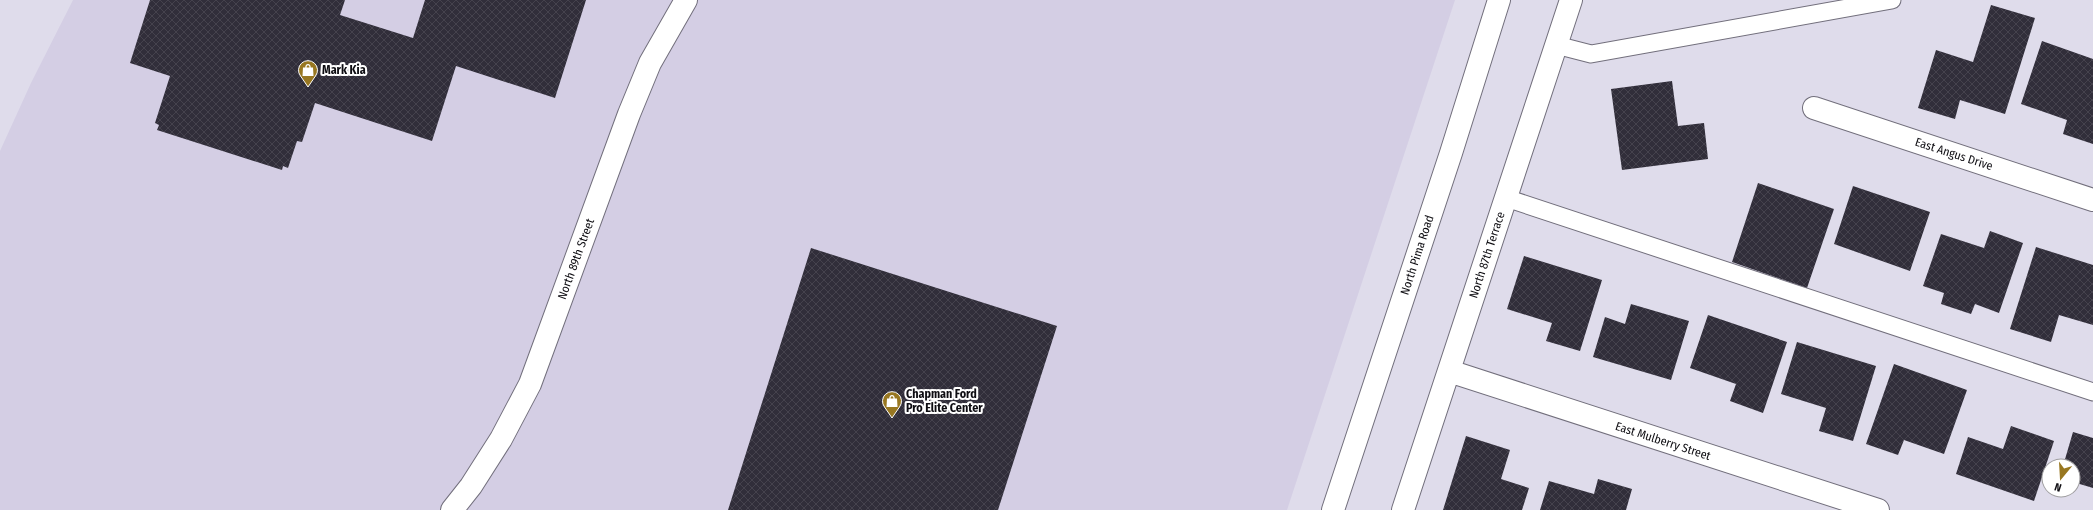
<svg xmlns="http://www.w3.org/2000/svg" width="2093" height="510" font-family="'Fira Sans Condensed',sans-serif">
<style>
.built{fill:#d4cee4}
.building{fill:url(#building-cross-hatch)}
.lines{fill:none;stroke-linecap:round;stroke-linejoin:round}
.lane-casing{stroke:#726f7c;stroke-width:19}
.street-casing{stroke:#726f7c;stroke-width:24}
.secondary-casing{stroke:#726f7c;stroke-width:24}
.lane{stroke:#fff;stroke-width:17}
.street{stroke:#fff;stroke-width:22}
.secondary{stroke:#fff;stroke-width:22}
.labels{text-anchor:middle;stroke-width:4;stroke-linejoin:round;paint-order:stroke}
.poi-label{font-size:12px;font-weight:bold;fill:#0e0d12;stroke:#fff;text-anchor:start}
.street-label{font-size:12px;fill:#0e0d12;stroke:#fff}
</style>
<defs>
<pattern id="building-cross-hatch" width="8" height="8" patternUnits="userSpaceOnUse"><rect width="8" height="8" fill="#312e3a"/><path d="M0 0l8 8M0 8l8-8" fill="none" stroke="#45424d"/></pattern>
</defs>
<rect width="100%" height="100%" fill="#dfdceb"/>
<path class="built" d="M73 0H1455L1287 510H0V151L31 83Z"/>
<path class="building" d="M150 0H345L340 15 413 38 425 0H586L555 98 456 66 432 141 315 103 302 142 297 141 288 168 283 166 282 170 157 130 159 125 155 123 170 76 130 63Z
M1991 5 2035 18 2005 114 1960 100 1955 119 1918 108 1936 50 1973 62Z
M2042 41 2093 59V144L2063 134 2067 120 2021 104Z
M1672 81 1678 126 1704 123 1708 159 1622 170 1611 89Z
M1758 183 1834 209 1807 288 1732 262Z
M1853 186 1930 212 1910 271 1834 244Z
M1990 231 2023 243 1999 313 1975 304 1971 314 1941 304 1944 293 1923 286 1941 234 1984 248Z
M2036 247 2093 265V325L2059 315 2051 342 2010 329Z
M811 248 1057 326 998 510H728Z
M1524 256 1602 280 1580 351 1546 341 1552 323 1507 309Z
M1631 304 1689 321 1671 380 1593 357 1605 317 1625 324Z
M1708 315 1787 342 1763 413 1730 401 1736 384 1690 368Z
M1797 342 1876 366 1853 441 1819 431 1826 408 1781 394Z
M1894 364 1967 390 1944 454 1904 440 1898 455 1866 444Z
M2011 426 2054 441 2034 501 1956 474 1968 437 2003 449Z
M2073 432 2093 438V488L2073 482V466H2063Z
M1466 436 1510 450 1501 479 1529 488 1522 510H1443Z
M1598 479 1632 489 1626 510H1540L1549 481 1594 494Z"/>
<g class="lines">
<g class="lane-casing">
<path id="lane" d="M1556 45 1591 54 1892 0
M1506 198 2093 392"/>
</g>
<g class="street-casing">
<path id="street" d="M1814 108 2093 200
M1449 371 1878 510
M1403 510 1571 0"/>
</g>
<g class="secondary-casing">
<path id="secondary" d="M452 510 471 486 501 439 530 384 629 114 650 63 686 0
M1333 510 1451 153 1499 0"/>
</g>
<use href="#lane" class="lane"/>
<use href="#street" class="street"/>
<use href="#secondary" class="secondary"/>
</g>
<defs>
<g id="shop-pin" transform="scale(1)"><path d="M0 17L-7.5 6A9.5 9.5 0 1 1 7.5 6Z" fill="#987721" stroke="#fff"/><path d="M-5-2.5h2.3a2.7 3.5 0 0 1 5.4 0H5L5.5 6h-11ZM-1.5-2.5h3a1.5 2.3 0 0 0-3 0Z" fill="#fff"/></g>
</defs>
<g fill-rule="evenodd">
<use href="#shop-pin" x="308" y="70"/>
<use href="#shop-pin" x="892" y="401"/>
</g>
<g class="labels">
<g class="poi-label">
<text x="322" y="74">Mark Kia</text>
<text x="906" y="398">Chapman Ford<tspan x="906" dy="14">Pro Elite Center</tspan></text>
</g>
<g class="street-label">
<text transform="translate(1954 154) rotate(18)" y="4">East Angus Drive</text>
<text transform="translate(1417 255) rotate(-72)" y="4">North Pima Road</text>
<text transform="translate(1487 255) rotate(-72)" y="4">North 87th Terrace</text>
<text transform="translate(576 259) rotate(-70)" y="4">North 89th Street</text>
<text transform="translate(1663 441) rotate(18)" y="4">East Mulberry Street</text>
</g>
</g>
<g transform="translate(2061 478) rotate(198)"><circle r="19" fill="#ffffff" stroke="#9f9ea0"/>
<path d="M0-3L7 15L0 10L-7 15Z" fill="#987721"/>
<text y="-6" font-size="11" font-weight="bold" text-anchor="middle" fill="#0e0d12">N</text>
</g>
</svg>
